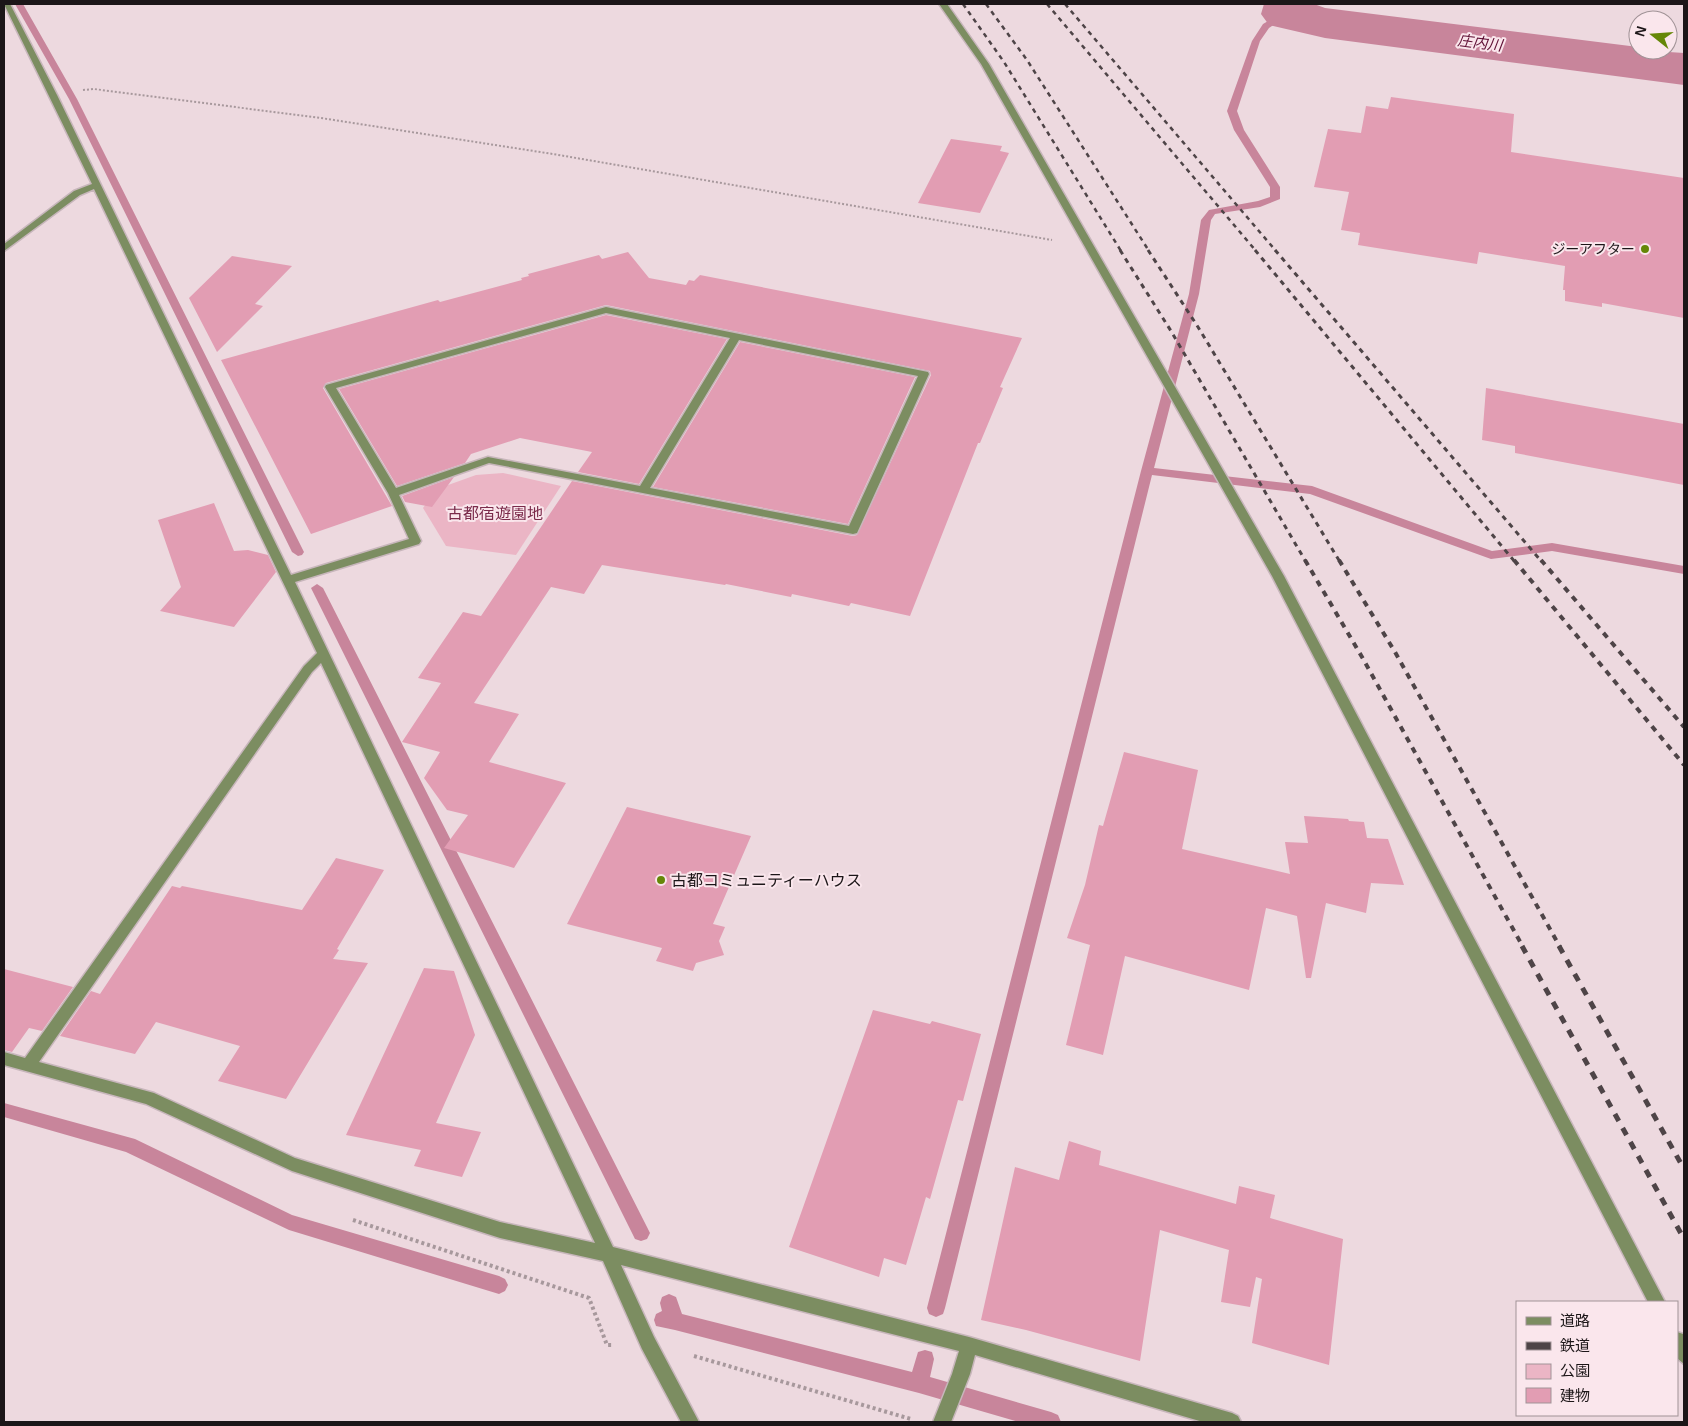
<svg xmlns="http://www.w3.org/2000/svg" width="1688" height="1426" font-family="Helvetica,'Noto Sans JP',sans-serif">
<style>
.green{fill:#ebb5c5}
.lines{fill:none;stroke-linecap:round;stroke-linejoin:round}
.stream{fill:#c8859b;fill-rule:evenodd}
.river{fill:#c8859b;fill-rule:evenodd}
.building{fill:#e29db3}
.street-casing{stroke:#c7b6bb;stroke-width:3}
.path-far1{stroke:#a7989c;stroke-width:2;stroke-dasharray:2 2;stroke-linecap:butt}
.path{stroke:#a7989c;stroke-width:4;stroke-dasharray:3 3;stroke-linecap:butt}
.street{fill:#7c8d61;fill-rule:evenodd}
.rail-far3{stroke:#4e4447;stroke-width:2.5;stroke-dasharray:4.5 4.5;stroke-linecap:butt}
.rail-far2{stroke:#4e4447;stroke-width:3;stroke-dasharray:5 5;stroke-linecap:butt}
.rail-far1{stroke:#4e4447;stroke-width:4;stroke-dasharray:6 6;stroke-linecap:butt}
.rail{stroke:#4e4447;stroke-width:5;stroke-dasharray:8 8;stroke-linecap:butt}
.poi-dot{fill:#658707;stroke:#fae6ec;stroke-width:2}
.labels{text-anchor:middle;stroke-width:4;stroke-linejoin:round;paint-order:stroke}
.far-poi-label{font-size:14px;fill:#1c1618;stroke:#fae6ec;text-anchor:end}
.far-water-label{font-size:15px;font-style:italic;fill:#5e0e33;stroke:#fae6ec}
.park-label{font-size:16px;fill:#7a2a4a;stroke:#fae6ec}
.poi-label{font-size:16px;fill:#1c1618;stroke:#fae6ec;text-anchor:start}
</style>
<rect width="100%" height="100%" fill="#edd9df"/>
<path class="green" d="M503 473 561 486 516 555 446 546 423 508 437 489 476 475Z"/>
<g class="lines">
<path class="stream" d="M15 4H23L77 99 304 552 302 555 298 556 292 552 69 99Z
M1284 12 1291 14 1269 28 1260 41 1237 111 1244 130 1280 187V199L1260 207 1215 214 1211 220 1199 294 1154 468 1312 486 1492 551 1552 543 1684 566V574L1552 551 1491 559 1310 494 1152 475 945 1308 943 1314 936 1317 929 1314 927 1308 1141 471 1189 294 1201 220 1209 210 1258 201 1270 197V187L1234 130 1227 111 1252 41 1263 24Z
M317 584 323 588 647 1227 650 1233 647 1239 641 1241 635 1239 311 588Z
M4 1103 135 1139 292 1215 499 1276 505 1279 508 1285 505 1291 499 1294 289 1230 126 1152 4 1117Z
M669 1294 676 1297 682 1314 912 1372 918 1352 925 1350 932 1352 934 1359 930 1377 1051 1412 1058 1415 1061 1422H1019L919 1393 675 1330 656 1326 654 1320 656 1314 662 1311 660 1303 662 1297Z"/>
<path class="river" d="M1264 4H1314L1325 8 1638 47V50L1684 53V85L1325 38 1269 25 1261 14Z"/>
</g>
<path class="building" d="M1391 97 1514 114 1511 152 1684 178V318L1602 303V307L1565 301V290H1563L1565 266 1479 252 1477 264 1358 245 1360 233 1341 230 1349 192 1314 187 1328 129 1361 133 1366 106 1388 109Z
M951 139 1002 146 1000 151 1009 153 980 213 918 203Z
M628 252 649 278 686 285 689 280 694 281 700 275 1022 338 1000 387 1003 388 980 443H978L910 616 851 603 849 606 792 594 791 597 726 584 725 585 602 565 584 594 551 587 474 703 519 714 489 762 566 783 514 868 444 848 468 815 447 810 424 778 440 752 402 742 441 683 418 678 463 612 481 616 572 481 853 536 857 535 931 375 930 371 606 305 326 383 323 388 392 506 311 534 221 360 438 300 440 302 522 280 521 278 529 276 528 274 599 255 602 259Z
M232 256 292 266 255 304 263 306 217 352 189 298Z
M606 315 727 339 639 484 578 472 592 452 520 438 471 454 465 463 397 486 339 389Z
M740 342 915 377 848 524 653 487Z
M1486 388 1684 424V485L1515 453V446L1482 440Z
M454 477 432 507 405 502 402 496Z
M214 503 234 551 248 550 268 555 276 572 234 627 160 611 181 587 158 520Z
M1124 752 1198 770 1182 849 1290 874 1285 842 1308 843 1304 816 1348 819 1349 821 1364 822 1367 838 1388 839 1404 885 1371 883 1366 913 1326 903 1311 978H1306L1297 916 1266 908 1249 990 1125 956 1103 1055 1066 1045 1090 945 1067 938 1085 885 1099 825 1103 826Z
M627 807 751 836 713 924 725 927 719 941 724 955 696 963 693 971 656 961 662 948 567 924Z
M336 858 384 870 337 949 339 950 333 959 368 963 286 1099 218 1081 240 1046 156 1022 135 1054 60 1036 91 991 100 994 172 886 180 888 182 886 302 910Z
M424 968 454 971 475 1035 436 1123 481 1132 462 1177 414 1166 421 1150 346 1135Z
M4 969 73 987 42 1031 29 1028 12 1052 4 1050Z
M873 1010 930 1024 932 1021 981 1034 963 1101 958 1100 930 1199 926 1197 906 1265 884 1258 879 1277 789 1247Z
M1069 1141 1101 1151 1099 1165 1236 1204 1239 1186 1275 1195 1270 1218 1343 1239 1329 1365 1252 1343 1262 1279 1256 1277 1250 1307 1221 1302 1229 1250 1160 1230 1140 1361 1026 1330 981 1320 1015 1167 1059 1180Z"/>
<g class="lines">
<g class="street-casing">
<path id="street" d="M4 4H10L57 95 291 575 409 539 388 493 325 387 326 385 606 307 928 372 929 374 857 533 853 534 489 463 399 495 421 541 419 544 295 582 613 1247 969 1337 1232 1413 1238 1416 1241 1422H1203L975 1355 970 1374 951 1422H933L952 1374 959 1351 621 1265 654 1337 699 1422H681L642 1349 603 1261 500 1238 292 1171 146 1104 4 1065V1052L25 1058 304 666 317 653 94 189 80 195 4 251V244L74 191 92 184ZM606 313 730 338 640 486 488 457 396 488 336 388ZM739 340 918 376 849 526 650 488ZM321 663 595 1243 500 1222 295 1158 154 1093 39 1062 312 672Z
M939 4H947L989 64 1284 576 1665 1302H1648L1272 576 981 64Z
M1677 1332 1683 1334 1684 1337V1364L1677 1358Z"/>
</g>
<path class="path-far1" d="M83 90 94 89 321 118 553 154 1052 240"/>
<path class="path" d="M353 1220 589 1298 607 1345H612
M694 1356 911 1419"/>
<use href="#street" class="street"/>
<path class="rail-far3" d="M963 4 1004 62 1121 251
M986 4 1027 60 1149 251
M1047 4 1256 251
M1065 4 1276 251"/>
<path class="rail-far2" d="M1120 250 1171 331 1306 562
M1148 250 1198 327 1340 562
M1255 250 1515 562
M1275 250 1542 562"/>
<path class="rail-far1" d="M1305 560 1362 657 1523 947
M1339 560 1395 652 1560 947
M1514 560 1684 765
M1541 560 1684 727"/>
<path class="rail" d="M1522 946 1684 1239
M1559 946 1684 1169"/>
</g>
<g class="poi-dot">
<circle cx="1645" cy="249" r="5"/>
<circle cx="661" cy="880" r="5"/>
</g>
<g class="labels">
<g class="far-poi-label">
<text x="1635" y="254">ジーアフター</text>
</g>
<g class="far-water-label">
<text transform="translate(1480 43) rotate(7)" y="5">庄内川</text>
</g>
<g class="park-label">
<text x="495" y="519">古都宿遊園地</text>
</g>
<g class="poi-label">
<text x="671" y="886">古都コミュニティーハウス</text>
</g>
</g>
<rect width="1688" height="1426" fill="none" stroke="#1c1618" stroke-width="10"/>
<rect x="1516" y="1301" width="162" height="115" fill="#fae6ec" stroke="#a19397"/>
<rect x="1526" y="1317" width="25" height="8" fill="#7c8d61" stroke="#a19397"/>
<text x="1560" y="1326" font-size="15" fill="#1c1618">道路</text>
<rect x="1526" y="1342" width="25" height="8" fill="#4e4447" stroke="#a19397"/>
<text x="1560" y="1351" font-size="15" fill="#1c1618">鉄道</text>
<rect x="1526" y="1364" width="25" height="15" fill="#ebb5c5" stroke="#a19397"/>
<text x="1560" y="1376" font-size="15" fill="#1c1618">公園</text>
<rect x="1526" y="1388" width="25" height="15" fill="#e29db3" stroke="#a19397"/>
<text x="1560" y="1401" font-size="15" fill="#1c1618">建物</text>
<g transform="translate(1653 35) rotate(287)"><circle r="24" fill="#fae6ec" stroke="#a19397"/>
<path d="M0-4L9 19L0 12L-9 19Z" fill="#658707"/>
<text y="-8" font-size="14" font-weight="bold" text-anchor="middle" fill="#1c1618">N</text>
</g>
</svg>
